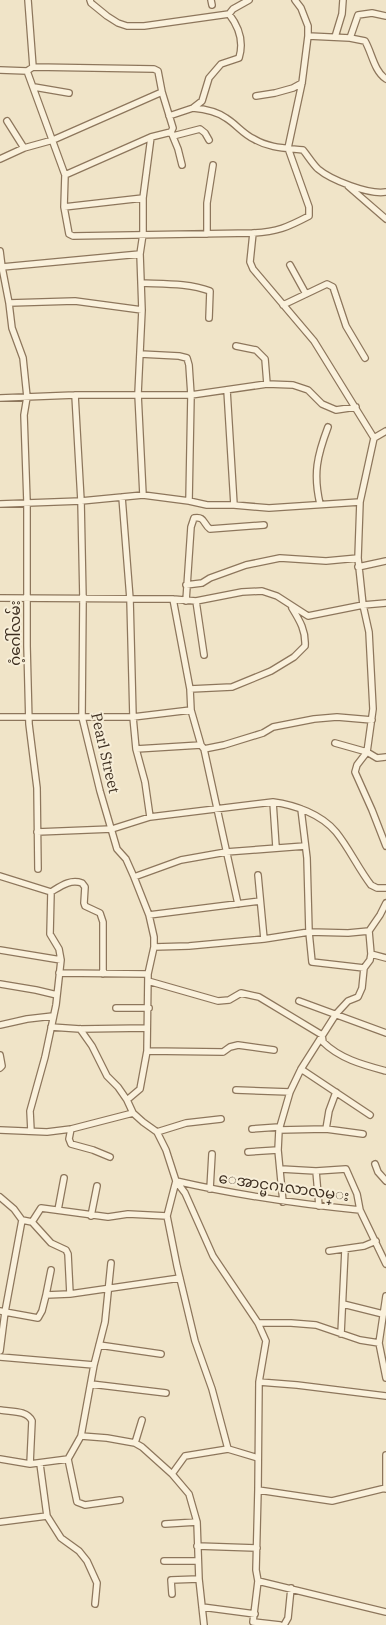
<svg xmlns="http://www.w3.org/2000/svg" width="386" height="1625" font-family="'IBM Plex Serif','Noto Sans Myanmar',serif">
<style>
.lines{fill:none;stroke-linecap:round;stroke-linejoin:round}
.minor-casing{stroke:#8d765c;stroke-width:8}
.minor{stroke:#faf1dc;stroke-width:5.5}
.labels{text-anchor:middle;stroke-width:4;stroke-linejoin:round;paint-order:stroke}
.street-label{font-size:15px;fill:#3d2e20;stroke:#f7eed8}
</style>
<rect width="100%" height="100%" fill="#f0e4c8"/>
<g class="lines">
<g class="minor-casing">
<path id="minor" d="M28 0 33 67
M90 0 91 3 107 16 118 23 127 26H144L229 14 233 9 249 0
M211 0 212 5
M308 36 350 38 365 41C372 53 374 71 386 79
M335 37 342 14 343 0
M350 38 358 15 372 13 386 16
M0 70 27 71 33 67 154 69 158 71 162 92 173 128 171 132 178 149 182 165
M27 71 65 175 64 207 69 234 73 236 253 233C277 232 288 227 309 216V207L288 148 302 83 308 36V26L301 8 295 0
M34 87 69 93
M256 96 275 93 293 88 302 83
M193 108C205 109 216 111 226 118 236 124 243 134 254 139 269 148 285 148 303 150 308 156 312 163 318 169 331 180 369 195 386 192
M169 116 193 108 202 101 209 78 221 64 239 58C244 42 239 27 229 14
M7 121 24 148
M173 136 200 129 205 133 209 140
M0 159 24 148 53 140 162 92
M65 175 151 137 171 132
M348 186 386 219
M64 207 143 198
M253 233 250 262 253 269 314 341 374 438
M207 234V203L213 165
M0 251 2 267 9 303 12 328 23 358 27 397 24 415 27 502V646L29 724 37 788 38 869
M290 265 306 294
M2 267 140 254
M141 283C164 284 189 283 210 291L209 318
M9 303 75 301 142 310
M283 305 327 284 333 287 346 326 365 358
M236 346 256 350 265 359 267 384
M140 354 179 356 187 358 189 365 191 395 189 501
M227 390 234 505
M75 395 81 501 83 599 82 717 100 791 117 849 126 859 134 877 149 915 154 937V947L148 974 147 1051 140 1089 127 1100
M0 398 75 395H191L267 384 293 385 308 390 322 404 336 410 356 407
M386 431 374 438 360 502 358 558 363 605 369 632 373 709 367 752 357 765 355 772 372 810 386 846
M143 495 138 394 142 310 140 254 143 234V198L151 137
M122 497 130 599 133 717 136 749 145 782 150 817
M0 504 81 501 143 495 189 501 207 505H234L269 508 360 502
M320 504C313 474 317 456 328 427
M358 567 386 561
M186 585 202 583 210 578 246 565 280 558 326 561 358 558
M0 598 173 599 196 601 242 592 262 591 277 596 308 616 363 605 386 603
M173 599 190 689 191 710 201 745 204 749 238 904
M186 601 191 527 194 518C205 516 203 524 210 529L264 525
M196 601 204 655
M190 689 232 687 271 671 294 657 305 646C306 631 300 621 292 608
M0 717H133L191 710
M335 743 367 752 377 758 386 757
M136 749 201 745
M204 749 224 745 263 733 273 727 314 719 337 717 372 720
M273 802 276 847
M301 809 307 858 309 932 312 962 364 968
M37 832 112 829 150 817 273 802C295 805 321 814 336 832 349 848 358 868 371 885L377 888H386
M258 875 264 939
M0 876 51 892C61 886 70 879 82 883L85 887 84 903 85 906 100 913 103 922V974
M134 877 181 860 226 852 305 846
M149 915 260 901
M154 947 189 946 264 939 309 932 348 933 369 931
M0 950 61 960
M371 954 386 958
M59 973 148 974
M148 981 218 1001 229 1000 241 993 259 997 322 1035 323 1042C340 1059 364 1065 386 1071
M0 984 36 990 57 995
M299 1001 386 1033
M116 1008H149
M0 1025 27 1019 53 1016
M51 1027 80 1029 147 1028
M80 1029 92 1046 107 1076 118 1087 127 1100 133 1113 143 1122 157 1132 166 1150 176 1181 167 1216 177 1266 195 1341 212 1389 228 1449 258 1458
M147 1051 223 1052 230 1047 238 1045 274 1050
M0 1055 2 1066 0 1068
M301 1069 370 1115
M236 1090 290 1092
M71 1129 69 1139 71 1144 93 1150 110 1157
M252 1129 279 1127
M326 1129 329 1111 336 1092
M0 1130 47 1132 71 1129 133 1113
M279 1130 326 1129 363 1134
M31 1131 30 1111 45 1057 56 1005 61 960 59 949 50 934 51 892
M157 1132 186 1123 221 1119
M248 1152 278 1150
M375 1164 378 1172 386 1181
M281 1169 316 1171 346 1169 357 1194 360 1210
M316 1171 319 1206
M176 1181 185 1193 213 1256 258 1323 266 1341 259 1382 258 1490 256 1570 258 1581 386 1612
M176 1181C237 1195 298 1204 360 1210L386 1264
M210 1189 212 1154
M0 1197 14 1209 22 1220 5 1312 0 1311
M283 1202 278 1150 279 1130 290 1092 301 1069 336 1014 348 1001 358 997 362 988 364 968 370 960 371 954 369 931 380 915 386 903
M58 1210 64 1178
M91 1216 97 1186
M22 1220 32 1222 51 1243 66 1250 68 1254 70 1294
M32 1222 41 1208 108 1217 128 1214 167 1216
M329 1251 364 1246 376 1241
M46 1295 51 1270
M386 1296 379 1343 386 1378
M343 1304 383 1314
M258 1323H291L316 1325 360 1340 379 1343
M341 1334 345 1250
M99 1345 161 1354
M0 1351 5 1312 38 1318 42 1311 46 1295 70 1294 180 1278
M0 1357 94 1365
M259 1382 297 1385 386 1396
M91 1384 166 1393
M0 1410C11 1412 27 1410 32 1421L30 1464
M81 1436 94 1365 105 1322 111 1263
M135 1443 142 1420
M386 1455V1489
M0 1459 30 1464 68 1459 81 1436 107 1438 135 1443 142 1447 172 1474 189 1494 197 1522 199 1579 204 1625
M68 1459 77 1502 85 1505 120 1500
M172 1474 185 1456 228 1449
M258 1490 332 1501 386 1488
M47 1516 61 1538 79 1551 87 1561 97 1583 95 1604
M0 1522 47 1516 40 1464
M165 1524 197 1522
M197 1546 257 1548
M164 1561H198
M258 1581 253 1622 280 1625
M172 1594 171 1580 199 1579
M202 1607 255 1614
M284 1625 288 1618 291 1588"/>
</g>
<use href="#minor" class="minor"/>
</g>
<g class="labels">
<g class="street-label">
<text transform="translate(15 633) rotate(-90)" y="5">ဂံ့ဂေါ်လမ်း</text>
<text transform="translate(105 753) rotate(77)" y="5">Pearl Street</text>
<text transform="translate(284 1187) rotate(8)" y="5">ေအာင္မဂၤလာလမ္း</text>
</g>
</g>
</svg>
